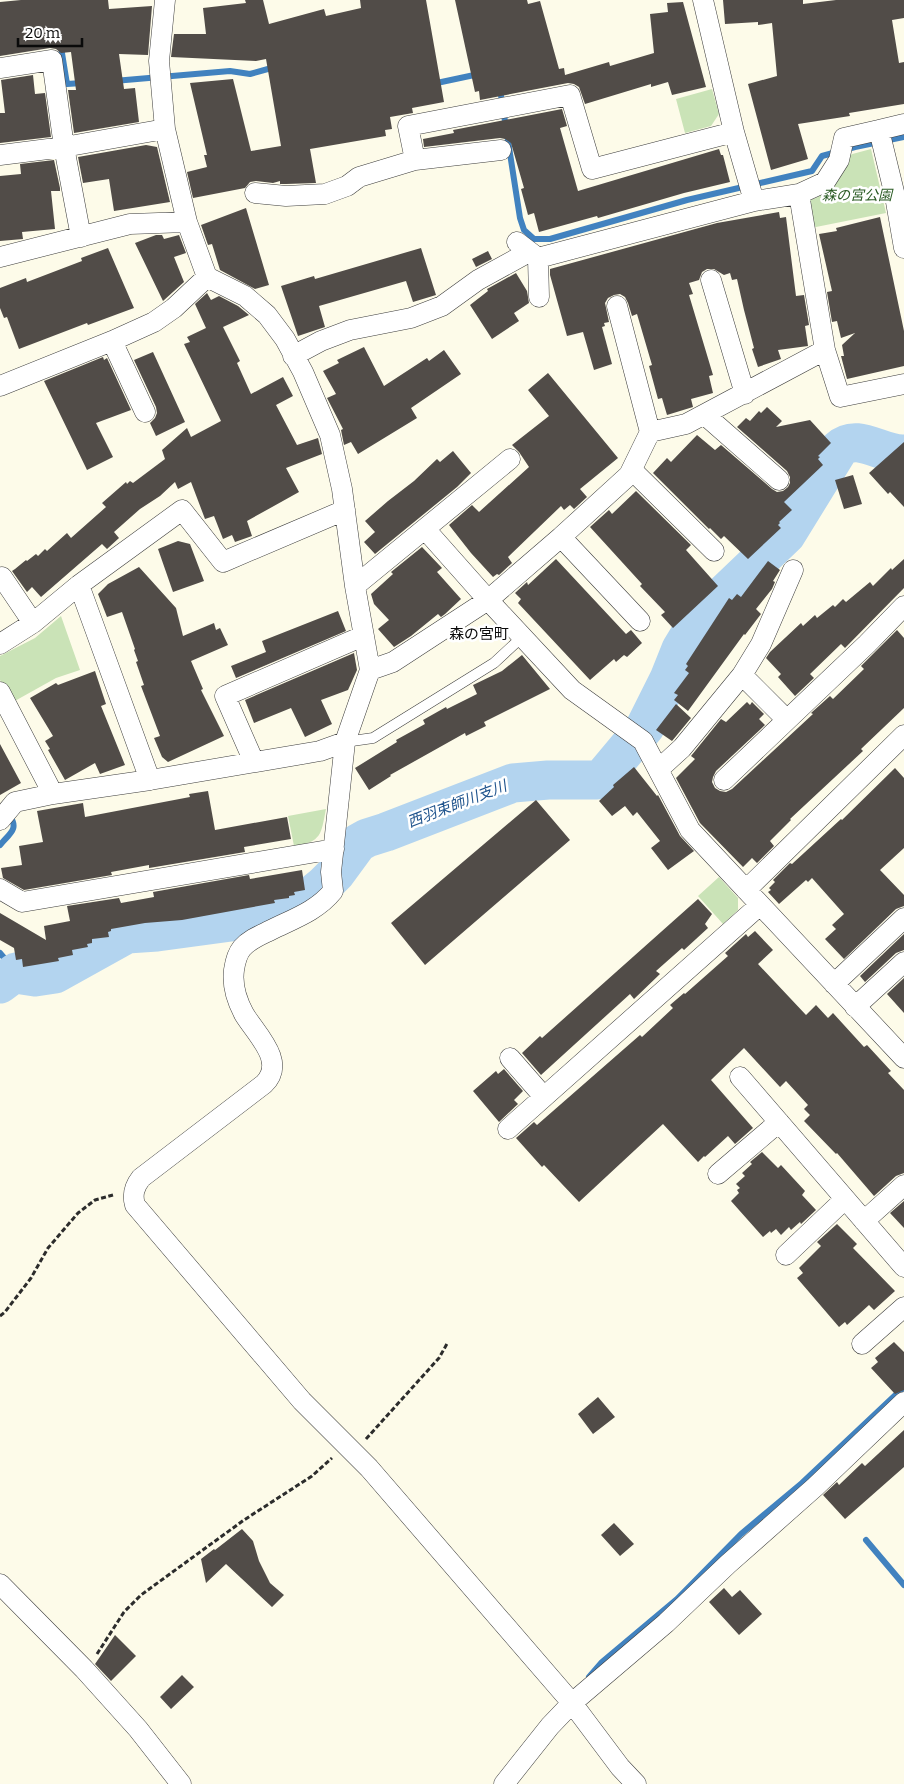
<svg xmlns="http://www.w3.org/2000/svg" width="904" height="1784" font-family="Bitter,'Noto Sans JP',serif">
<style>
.green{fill:#cae3b7}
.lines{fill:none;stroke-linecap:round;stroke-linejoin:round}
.stream{stroke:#4182bf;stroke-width:6}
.river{stroke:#b3d4ef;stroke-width:39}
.building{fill:#514c48}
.lane-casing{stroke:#3d3d3d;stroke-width:11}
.street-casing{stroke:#3d3d3d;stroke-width:21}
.path{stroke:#2c2c2c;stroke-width:3;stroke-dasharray:5 2.5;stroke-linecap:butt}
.lane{stroke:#fff;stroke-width:10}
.street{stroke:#fff;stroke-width:20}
.labels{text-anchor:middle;stroke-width:5;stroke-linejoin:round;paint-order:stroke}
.park-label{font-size:14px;font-style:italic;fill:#295a22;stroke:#fff}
.neighbourhood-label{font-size:15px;fill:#0a0a0a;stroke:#fff}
.water-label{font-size:15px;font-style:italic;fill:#21558e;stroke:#fff}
</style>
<rect width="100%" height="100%" fill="#fdfbe9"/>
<path class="green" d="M712 89 719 114 711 126 685 133 676 99Z
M871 149 886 213 811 228 806 201C830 197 835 176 845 156Z
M61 616 80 670 56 678 13 702 0 680V656L35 638Z
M326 809C321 834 322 842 294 846L288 816Z
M719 877 738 898V910L723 924 698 896Z"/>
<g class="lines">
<path class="stream" d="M61 47 67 84 82 83
M114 81 230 71 250 74 275 67
M432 84 479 74
M500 89 520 218 524 230 534 239H550L687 200 812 171 822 156 855 147 904 137
M0 845C9 834 20 829 9 815
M0 953 16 972
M866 1540 904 1585
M589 1677 602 1662 677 1599 741 1534 802 1483 904 1387"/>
<path class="river" d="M0 984 16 972 22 975 35 977 55 974 127 934 157 932 231 922 287 908 307 899 323 886 336 873 358 843 367 838 386 832 513 783 548 780H597L604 776 645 727 669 679 681 649 701 616 786 535 839 449C858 432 881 455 904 454"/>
</g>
<path class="building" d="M21 0H108L109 9 152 6 148 55 119 54 124 89 135 88 139 122 74 133 68 90H76L71 52 61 53 56 49 50 48 0 56V2Z
M245 0H263L269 24 324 9 326 16 361 8 360 0H426L444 102 412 108 413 113 390 117 392 129 385 130 386 136 310 149 316 183 286 184H280V181L273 183 256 181 250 182 245 188 193 198 187 172 207 167 204 155H207L190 83 233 79 251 151 281 146 266 59 256 61 171 57 174 34H206L203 8 246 3Z
M455 0H527L528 4 540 1 559 69 564 68 565 75 609 62 610 66 654 53 650 14 668 12 667 3 683 2 706 87 672 95 668 82 651 87V84L585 104 579 87 574 84 568 83 480 100 479 91 475 92Z
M723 0H803V4L836 0H904V18L892 20 899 63 904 62V104L849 113 850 116 798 124 808 159 771 170 748 84 777 76 772 23 758 25V22L725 24Z
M33 75 35 94 45 93 51 137 0 143V113H5L1 80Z
M562 109 567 126 560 128 578 191 719 149 721 155H723L730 182 684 193 598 218 597 216 539 232 534 213 528 215 521 189 524 188 511 143 505 139 500 138 424 147 423 139 454 133 453 130Z
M146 145 157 147 170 202 114 211 109 179 83 183 78 157Z
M54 160 60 188V191H51L55 229 22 232 23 239 0 241V176L21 174 20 164Z
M246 208 269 285 255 289 220 270 212 244 208 245 201 225Z
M779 212 780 218 786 217 796 296 804 295 809 325 805 326 808 346 778 350 781 359 758 367 752 349 754 348 744 310 737 279 732 280 730 273 724 275 714 269H707L702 272 699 280 689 283 693 294 689 295 713 375 709 376 713 393 691 399 693 407 667 415 662 398 658 399 649 366 652 365 637 314 632 316 628 303 625 297 620 294 614 295 608 298 605 303 609 322 604 323 605 326 602 327 612 364 594 370 583 332 567 336 550 275V269L717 223Z
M880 217 904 331V366L847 379 841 356H844L842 345 855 333 841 338 837 321 832 322 827 292 832 291 819 234 837 231 836 228Z
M156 235H162L164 239 179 235 186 253 174 257 184 282 163 301 135 243Z
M108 248 134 308 88 325 87 323 19 349 7 317 4 318 0 308V288L26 278 27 282 82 261 81 258Z
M421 248 436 295 413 302 406 281 319 306 325 327 298 336 281 286 314 276 315 279Z
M488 251 492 259 476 267 472 259Z
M516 273 527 291 529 303 514 313 519 321 492 339 470 305 488 291 487 289Z
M207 293 211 300 219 296 238 306 249 315 223 327 240 361 237 363 251 394 283 377 293 396 276 405 297 445 318 438 322 454 286 468 299 492 247 521 252 536 235 542 232 535 223 539 214 516 205 519 191 482 178 489 175 482 160 496 140 509 114 532 119 538 107 549 102 544 41 597 32 587 27 592 12 571 15 569 26 560 27 561 36 554 38 556 45 549 47 551 67 533 71 538 106 507 102 503 126 482 127 484 130 481 133 483 165 459 162 450 187 428 191 437 221 421 184 344 190 342 187 337 206 328 195 304Z
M364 347 384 386 427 358 429 361 444 350 461 374 411 408 417 418 358 454 351 442 344 445 341 430 343 429 327 398 336 394 323 371 339 363 337 360Z
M153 352 185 422 156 436 150 423 155 418 157 413 156 407 134 360Z
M103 357 104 360 107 358 131 410 96 423 113 457 87 470 44 381Z
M548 373 618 458 580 489 587 497 574 509 570 505 564 510 561 506 508 557 512 563 499 575 497 574 493 577 471 553 449 525 472 505 479 512 529 467 519 452 512 445 549 416 528 390Z
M767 407 782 421 776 427 810 420 831 443 818 456 820 457 818 459 823 465 784 502 792 510 779 522 780 523 778 525 781 528 748 559 724 536 721 539 710 528 709 529 653 473 667 458 671 462 697 435 715 450 721 445 772 489 777 492 783 491 788 487 790 483V477L787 471 737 427 746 418 750 421 759 411 761 413Z
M904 442V507L890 492 888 494 869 473Z
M453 451 471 473 457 487 375 554 364 542 375 532 365 521 388 501 414 481 437 459 440 462Z
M853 475 862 504 844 509 835 480Z
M636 491 691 545 686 550 718 586 673 628 661 615 665 612 640 586 642 584 590 527 609 510 612 514Z
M178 541 190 544 204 581 173 592 158 549Z
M422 547 442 568 437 572 461 599 445 614 441 617 438 614 411 636 394 647 378 629 389 620 374 604 371 594 393 574 391 572Z
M556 559 626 634 631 630 642 643 627 657 624 655 616 662 614 659 590 680 518 603 521 599 515 593 527 582 528 585Z
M904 559V588L845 648 841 644 810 674 814 678 795 696 778 677 781 674 766 658 770 652 801 623 803 626 815 615 817 618 833 605 835 607 843 599 846 602 870 582 873 586 891 568 892 570Z
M768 561 780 570 773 581 775 582 772 589 756 609 761 614 745 635 744 634 688 711 674 700 678 695 674 693 689 673 685 670 688 666 686 664 729 598 732 600 737 594 741 597Z
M139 567 176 608 183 636 214 623 216 630 220 628 228 645 191 661 203 689 201 690 224 736 168 762 162 757 154 738 160 736 141 686 144 685 136 662 138 661 134 650 135 649 122 612 107 617 98 594 108 584Z
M338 611 346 631 236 678 231 666 266 652 262 641Z
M897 630 904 638V708L861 749 863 751 790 819 791 820 770 841 774 846 757 863 752 858 743 867 700 823 676 778 695 759 691 756 721 719 726 722 747 702 750 705 752 702 764 714 759 719 765 725 716 771 713 777 712 782 715 788 720 791 726 792 732 789 813 714 811 713 830 696 833 699 864 669 861 666Z
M354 653 357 670 348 690 321 700 332 724 305 737 291 708 254 723 245 700Z
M522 655 550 689 484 722 486 726 466 736 465 733 390 775 391 776 369 790 355 768 397 742 396 740 425 724 423 720 446 707 447 709 477 694 473 685 502 671Z
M95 671 106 704 101 706 125 765 100 774 95 763 65 780 48 750 50 749 45 741 53 736 30 698 56 683 58 685Z
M676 704 691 718 672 741 656 730Z
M0 744 21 783 0 795Z
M634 767 657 796 658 795 680 836 694 851 668 870 651 848 660 841 637 812 633 816 625 806 612 816 599 801 614 787 613 785Z
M895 768 904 778V848L880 870 904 895V906L896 909 844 959 825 939 836 929 832 925 844 914 812 878 808 882 806 880 779 904 768 892 771 890 769 888 775 882 773 880 790 863 792 864 841 819 842 820Z
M208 791 215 830 287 817 291 839 244 847 245 852 149 868V865L111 872 112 875 24 890 3 878 1 868 22 865 19 846 43 842 37 811 83 803 85 817 190 797 189 794Z
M536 800 570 840 425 965 391 923Z
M302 870 305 890 294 892 295 895 289 896V898L274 900 275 903 182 920 145 923 111 929V931L108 932 109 937 92 939V943L87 944 88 947 72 950 73 955 58 958 59 961 23 967 22 959 16 960 14 948 0 940V913L46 940 44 926 70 921 67 906 119 898 121 903 154 897 153 892 249 875 250 879Z
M698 899 712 914 705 924 708 928 684 950 682 948 656 971 660 974 634 999 630 994 541 1075 522 1053 540 1036 542 1038Z
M755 931 773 950 758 964 806 1015 816 1005 828 1018 833 1013 864 1047 867 1045 891 1071 888 1073 904 1090V1173L896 1176 874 1196 837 1153 836 1154 804 1121 810 1115 804 1109 808 1105 786 1081 780 1087 744 1048 711 1080 753 1128 735 1144 728 1136 705 1157 704 1156 698 1162 663 1124 579 1202 544 1165 542 1167 516 1138 534 1122 537 1125 640 1035 642 1037 673 1008 670 1005 684 993 685 994 728 956 725 953 746 934 748 937Z
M904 934V950L896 953 865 982 860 976Z
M904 978V1013L887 994Z
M504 1069 523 1091 514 1100 518 1104 499 1122 473 1091 496 1071 498 1074Z
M762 1152 778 1168 781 1165 805 1191 802 1195 816 1210 801 1224 800 1222 791 1230 789 1227 781 1235 776 1229 771 1233 770 1231 763 1237 731 1201 739 1193 737 1190 740 1188 736 1184 745 1176 742 1173 752 1164 750 1162Z
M904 1201V1228L890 1213Z
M837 1224 857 1244 853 1248 895 1291 874 1310 869 1305 847 1325 845 1322 839 1327 797 1278 803 1273 799 1268 821 1246 817 1242Z
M894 1342 904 1352V1390L895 1394 871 1368 878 1362 875 1358Z
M598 1397 615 1417 593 1434 578 1414Z
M904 1430V1467L845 1519 823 1495 837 1482 839 1485 862 1463 865 1466Z
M614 1523 634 1544 620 1556 601 1535Z
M242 1529 253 1541 259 1561 270 1583 284 1595 272 1607 226 1564 206 1583 201 1559 214 1549 215 1550Z
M724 1588 732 1597 740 1590 762 1614 739 1635 709 1602Z
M115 1635 136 1656 111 1681 95 1664Z
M182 1675 194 1687 171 1709 160 1697Z"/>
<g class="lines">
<g class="lane-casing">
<path id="lane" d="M345 742 373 738 494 663 522 637"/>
</g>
<g class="street-casing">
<path id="street" d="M165 0 159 61 165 129 187 222 207 277 245 296 267 315 285 339 303 372 330 435 342 489 355 586 370 670 345 742 331 872 333 891C317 911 293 919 271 930 261 935 250 939 242 948 237 954 235 963 234 970 232 985 237 1001 244 1014 256 1034 287 1062 264 1084L141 1178C134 1187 132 1195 135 1205L302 1401 369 1468 572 1703 620 1767 636 1784
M703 0 734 132 754 201
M0 68 52 60 64 147 81 237
M904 124 879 130 895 196 904 248
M0 155 64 147 165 129
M415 160 501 150
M255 193 286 196 325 194 347 186 359 177 415 160 408 126 570 95 592 169 734 132
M799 194 825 350 840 397 904 384
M517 242 538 258 754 201 799 194 825 182 839 160 844 138 879 130
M0 257 130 224 187 222
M538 258 539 297
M711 280 745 394
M617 306 650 432
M112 341 145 412
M293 356 321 341 350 330 411 318 442 306 478 280 529 252
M0 386 112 341 154 322 174 308 207 277
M705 415 779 480
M632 470 714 551
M425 529 488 600 561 537 629 475 650 432 686 424 825 350
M561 537 640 621
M2 577 33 623
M79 585 150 780
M355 586 510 459
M0 644 33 623 79 585 182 510 223 562 345 510
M370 670 393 662 488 600 572 690 643 741 690 830 904 1058
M742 675 787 720
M0 692 53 794 150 780 320 751 345 742
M254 762 225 696 363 636
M659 769 682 748 742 675 761 644 793 570
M724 780 867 644 904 606
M0 820 15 802 53 794
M0 889 22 902 334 849
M746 890 904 735
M834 984 904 918
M855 1007 904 962
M510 1058 544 1097
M740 1077 904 1267
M508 1129 760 905
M718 1174 779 1122
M864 1221 904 1185
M786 1255 845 1199
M862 1344 904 1307
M0 1584 84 1669 138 1729 181 1784
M504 1784 550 1726 572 1703 666 1623 728 1564 815 1487 904 1402"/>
</g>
<path class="path" d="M0 1316 5 1312 31 1278 48 1248 78 1213 95 1200 113 1195
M366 1439 439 1358 448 1342
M97 1654 124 1612 141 1595 244 1520 312 1476 332 1458"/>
<use href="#lane" class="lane"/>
<use href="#street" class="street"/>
</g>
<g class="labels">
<g class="park-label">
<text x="857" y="200">森の宮公園</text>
</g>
<g class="neighbourhood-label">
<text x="479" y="639">森の宮町</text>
</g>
<g class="water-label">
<text transform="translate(457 804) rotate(-21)" y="5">西羽束師川支川</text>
</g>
</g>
<path d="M18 38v8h64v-8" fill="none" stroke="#0a0a0a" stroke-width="2.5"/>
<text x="25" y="38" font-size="15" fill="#0a0a0a" stroke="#ffffff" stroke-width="4" paint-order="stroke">20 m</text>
</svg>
